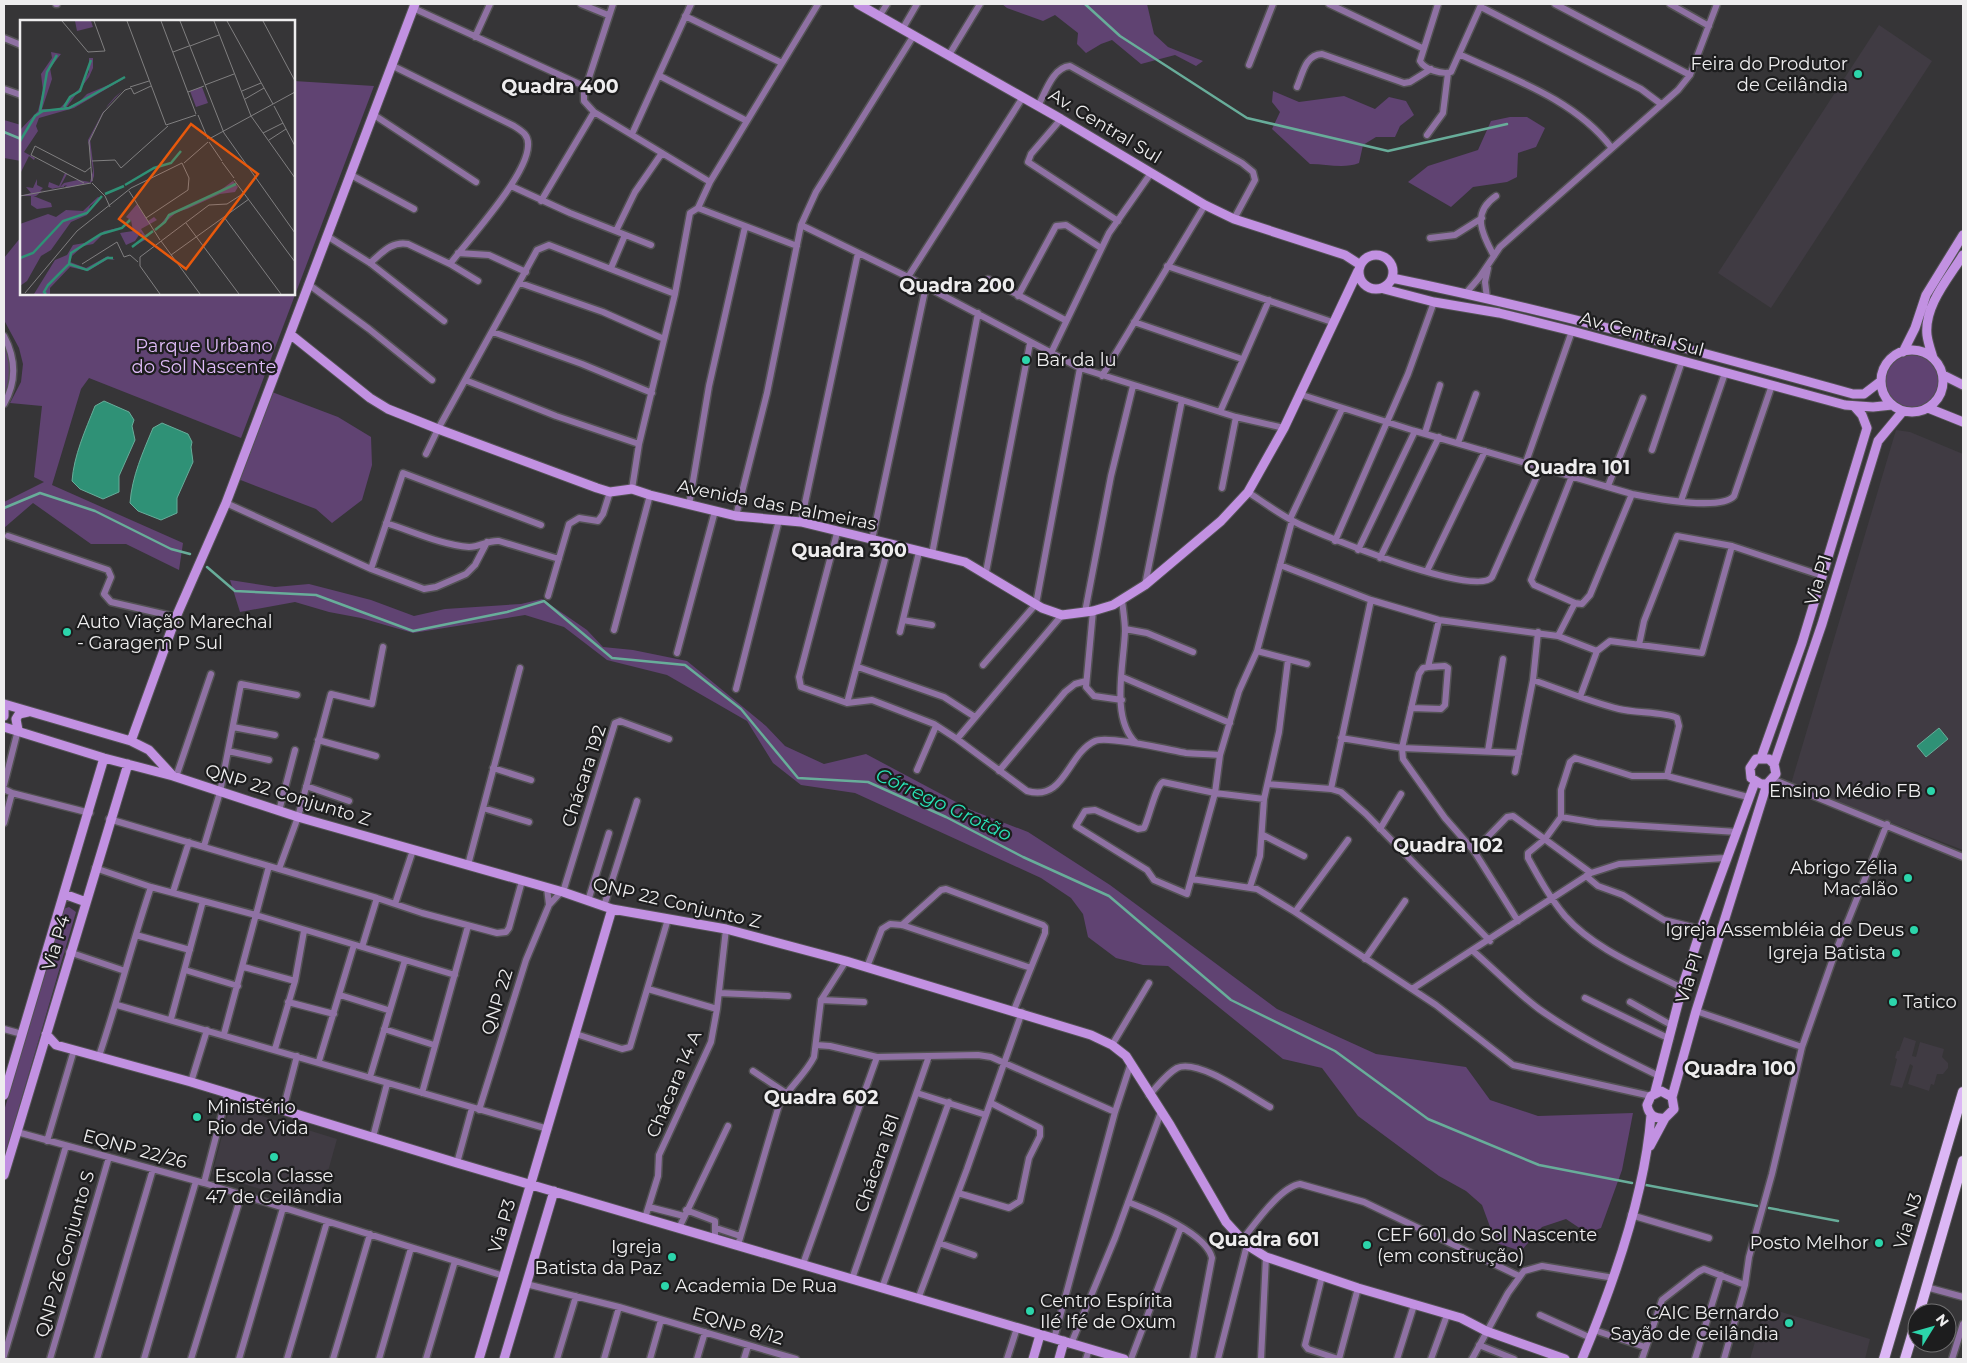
<svg xmlns="http://www.w3.org/2000/svg" width="1967" height="1363" font-family="Montserrat,sans-serif">
<style>
.built{fill:#403b43}
.green{fill:#604372}
.water{fill:#2f9176;stroke:#68ad9a}
.lines{fill:none;stroke-linecap:round;stroke-linejoin:round}
.stream{stroke:#68ad9a;stroke-width:2.5}
.street-casing{stroke:#535254;stroke-width:9}
.secondary-casing{stroke:#535254;stroke-width:11}
.primary-casing{stroke:#535254;stroke-width:12}
.street{stroke:#8f71a3;stroke-width:6}
.secondary{stroke:#c291e2;stroke-width:9}
.primary{stroke:#dcb7f5;stroke-width:10}
.poi-dot{fill:#2cd5ab;stroke:#1d1d1e;stroke-width:2}
.labels{text-anchor:middle;stroke-width:4.5;stroke-linejoin:round;paint-order:stroke}
.poi-label{font-size:18px;fill:#eeedee;stroke:#1d1d1e;text-anchor:end}
.street-label{font-size:18px;fill:#eeedee;stroke:#1d1d1e}
.park-label{font-size:18px;fill:#dfbbf8;stroke:#1d1d1e}
.neighbourhood-label{font-size:19px;font-weight:bold;fill:#eeedee;stroke:#1d1d1e}
.water-label{font-size:19px;font-style:italic;fill:#27e3b6;stroke:#1d1d1e}
.inset-river{fill:none;stroke:#2f9176;stroke-width:2.5}
.inset-road{fill:none;stroke:#807f80;stroke-width:1}
.view{fill:#e8590c;fill-opacity:0.15;stroke:#e8590c;stroke-width:2.5}
.inset-edge{fill:none;stroke:#eeedee;stroke-width:2.5}
</style>
<rect width="100%" height="100%" fill="#363537"/>
<path class="built" d="M1879 25 1932 61 1771 308 1718 273Z
M1896 430 1910 432 1963 454V850L1791 784Z
M1904 1037 1916 1041 1912 1056 1916 1057 1920 1042 1944 1049 1942 1057 1948 1063V1068L1943 1074H1937L1934 1085 1931 1084 1929 1091 1908 1084 1913 1066 1910 1064 1902 1088 1890 1085 1897 1059 1895 1058 1897 1051H1899Z
M230 1106 337 1139 318 1207 212 1174Z
M1765 1307 1870 1339 1865 1359H1750Z"/>
<path class="green" d="M1002 4H1147L1154 34 1168 47 1203 61 1196 66 1175 55 1141 64 1112 40 1101 44 1086 53 1077 44 1078 33 1055 15 1043 21 1007 8Z
M294 81 374 86 241 438 89 378 81 389 52 485 183 543 179 570 126 544H91L33 503 4 528V502L44 482 34 477 42 406 10 403 21 382 23 364 19 348 4 320V258L21 237V294H294Z
M1273 91 1299 102 1344 96 1375 109 1389 97 1406 101 1414 115 1400 126 1395 137H1376L1363 145 1359 163C1344 169 1327 164 1310 164L1272 129 1280 112 1272 102Z
M1510 117H1527L1545 128 1536 147 1518 153 1517 177 1507 182 1473 187 1451 207 1408 182 1428 166 1478 150 1491 121Z
M4 120 21 125V161L4 158Z
M4 343C12 362 11 377 4 396Z
M1885 382a27 27 0 1 1 54 0a27 27 0 1 1-54 0Z
M272 392 338 417 371 437 372 465 362 500 332 523 316 509 238 479Z
M230 580 275 587 309 584 371 600 414 616 445 609 521 604 542 599 587 630 603 647 633 650 687 661 766 726 785 746 824 764 866 754 971 810 1028 832 1110 885 1277 1009 1376 1054 1466 1067 1490 1100 1538 1116 1633 1113 1622 1170 1601 1228 1587 1233 1566 1219 1542 1227 1521 1251 1496 1243 1482 1205 1466 1191 1439 1176 1358 1116 1322 1068 1283 1059 1168 966 1143 965 1116 958 1088 937 1083 914 1071 898 1041 878 855 793 801 785 773 763 747 721 667 675 607 660 564 627 525 615 413 633 361 618 329 612 295 602 240 612Z
M69 907 76 912 4 1159V1111L63 909Z"/>
<path class="water" d="M104 401 129 412 134 420 132 426 135 440 119 476V492L103 499 80 489 72 481C74 455 85 431 95 406Z
M162 423 188 434 192 442 191 447 193 462 177 498V513L161 520 138 511 130 503C132 476 143 452 153 428Z
M1939 728 1948 739 1926 757 1917 746Z"/>
<g class="lines">
<path class="stream" d="M1085 4 1120 36 1247 118 1388 151 1507 124
M4 132 21 139
M4 508 40 493 95 511 171 549 190 554
M207 567 235 591 316 595 413 631 507 612 544 601 612 658 685 665 741 709 798 778 868 782 946 817 1023 857 1109 896 1231 1000 1335 1051 1428 1119 1539 1165 1632 1183
M1646 1185 1757 1206
M1769 1208 1838 1221"/>
<g class="street-casing">
<path id="street" d="M56 4H57
M581 4 608 15
M613 4 584 93V101L594 112 710 182
M1329 4 1422 48
M1438 4 1420 61C1424 69 1442 75 1451 72L1481 5
M1555 4 1690 75
M1670 4 1709 26
M1481 7 1641 89 1661 104
M413 8 586 87
M880 15 887 4
M685 16 782 63
M903 28 917 4
M475 37 490 4
M4 38 21 45
M949 55 980 4
M1461 55C1513 79 1575 100 1611 147
M1249 65 1273 4
M393 66 514 126C522 131 529 135 528 146 527 176 469 239 450 264
M660 76 747 121
M1297 87C1303 73 1305 55 1322 54L1404 83 1410 82 1431 69
M4 89 21 95
M1038 106C1045 93 1053 67 1070 66L1242 163 1253 172 1255 180 1234 219
M374 115 476 182
M1061 119 1031 154 1028 162 1118 221
M632 134 691 4
M1427 135 1443 113 1448 73
M351 175 414 209
M511 186 570 213 651 245
M541 201 594 112
M698 208 710 182 818 4
M801 225 908 277 1080 368 1236 417 1284 428
M616 231 635 192 662 153
M327 236 370 263 444 321
M1430 238 1455 235 1482 218
M458 253 489 255 526 272
M1494 256C1482 234 1471 213 1496 196
M370 263C382 253 391 241 408 244L450 264 478 281
M1167 266 1332 322
M611 268 625 235
M908 277 1023 97
M988 279 1065 320
M520 283 603 312 664 339
M308 284 369 329 432 380
M1466 293 1479 278 1500 247 1678 90 1690 75 1717 4
M1018 296 1056 226 1066 225 1101 248
M1487 298 1485 282 1488 268
M1134 322 1242 359
M493 332 582 364 652 393
M4 336C16 359 17 381 4 404
M1051 353 1109 233 1151 173
M1102 376 1205 205
M465 380 556 416 639 444
M1299 394 1415 431 1632 494C1652 498 1721 511 1734 496L1772 385
M1220 412 1269 300
M1425 433 1440 385
M1458 443 1476 394
M1652 450 1682 361
M426 454 438 429 537 250 549 245 675 294
M1526 462 1572 331
M1572 476 1531 580 1534 585 1575 603 1582 604 1590 595 1632 494
M1608 486 1643 398
M1222 488 1236 417
M632 489 639 444 675 294 690 213 698 208 797 246
M1248 492C1263 502 1278 513 1293 521 1317 534 1477 599 1492 577L1541 467
M1681 501 1725 373
M226 503 371 569 424 589 436 587 466 574 475 565 487 542
M689 505 709 386 745 227
M736 516 767 393 801 225 816 192 914 35
M1290 519 1342 409
M801 522 858 253
M386 523C412 531 441 545 469 547 480 547 488 540 499 541L559 559
M837 533 799 677 801 687 847 703 872 700 934 724 957 739 1027 791C1065 802 1067 754 1095 741 1107 735 1169 750 1186 753 1197 754 1209 754 1220 755
M8 536 108 570 111 577 104 594 111 602 176 617
M872 540 926 286
M1335 541 1408 374 1434 302
M1358 550 1415 431
M932 554 978 313
M1380 558 1439 437
M1280 565 1371 600 1439 620 1558 636 1597 651 1580 697
M371 569 403 473 541 525
M1427 571 1485 451
M986 572 1030 343
M1145 585 1182 400
M548 596 569 524 579 518 598 521 603 514 610 492
M1122 600C1123 610 1125 621 1125 631 1124 664 1110 718 1136 743
M1093 611 1086 687 1094 696 1122 700
M1085 612 1111 476 1133 386
M903 620 932 625
M1439 620 1428 667 1423 668 1419 674 1402 748 1403 759 1445 818 1474 851 1518 921
M1125 629 1147 633 1193 652
M614 630 650 495
M900 632 919 552
M1558 636 1575 603
M1639 645 1644 621 1677 536 1732 546 1823 576
M1257 651 1307 664
M1597 651 1610 641 1702 653 1732 546
M677 653 715 511
M983 665 1036 604 1080 368
M858 667 944 697 975 717
M1122 677 1230 723
M1533 680C1562 690 1590 702 1619 709 1634 713 1666 712 1677 718L1679 726 1667 776
M736 689 779 520
M847 703 889 544
M1411 708 1441 709 1445 705 1448 668 1445 666 1428 667
M233 727 275 735
M1341 738 1402 748 1519 753
M957 739 1062 615
M318 740 376 756
M228 751 269 760
M1488 751 1503 659
M493 768 531 780
M917 770 936 726
M999 771 1065 692 1075 684 1086 681
M1515 772 1533 680 1538 632
M176 777 211 674
M1772 779 1963 857
M1268 784 1331 789 1341 792 1366 814 1490 941
M4 785 18 730
M306 786 349 801
M4 789 12 793 90 813
M1331 789 1371 600
M1264 799 1215 793 1163 782C1156 785 1149 818 1144 828L1138 829 1095 810 1085 811 1076 826 1147 870 1154 880 1187 894 1215 793 1220 755 1239 691 1257 651 1292 521
M483 808 529 822
M279 811 295 750
M1561 817 1597 823 1737 832
M109 819 377 898 422 913 497 933 506 932 509 928 522 881
M4 823 12 793
M1380 829 1401 794
M1263 835 1304 856
M204 846 220 792 241 684 297 695
M1474 851 1507 817 1513 816 1591 873
M468 865 520 668
M95 868 151 887 256 915 455 975
M279 869 298 817 331 694 372 704 383 647
M1586 876 1598 886 1623 895 1664 920 1701 929
M1192 879 1257 889 1295 912 1436 1005 1513 1065 1651 1096
M1250 887 1260 856 1264 799 1279 732 1288 660
M173 892 189 842
M563 892 615 723 620 721 669 739
M588 901 609 833
M395 904 413 850
M549 905 561 892
M604 906 637 801
M1295 912 1348 840
M902 925 941 890 946 889 1043 925 1045 927V933L1014 1010
M136 935 190 950
M362 947 377 898
M1473 951C1495 970 1516 992 1539 1009 1577 1036 1618 1056 1659 1076
M69 952 125 971
M1365 959 1405 901
M244 967 295 981
M867 967 882 929 890 924 902 925 1031 968
M185 970 238 986
M1682 988C1643 968 1595 950 1565 916 1550 898 1539 878 1528 858V853L1545 839 1561 817V790L1570 762 1575 758 1632 776H1667L1748 797
M648 989 717 1009
M1412 989 1591 873 1619 864 1726 858
M719 993 788 996
M340 995 388 1010
M1585 998 1670 1039
M821 1000 864 1002
M288 1002 334 1014
M1630 1002 1673 1026
M117 1005 548 1129
M1696 1011 1802 1047
M171 1019 203 901
M4 1029 22 1034
M384 1029 434 1045
M224 1034 269 866
M576 1034 622 1049 630 1047 668 919
M816 1045 830 1046 877 1057 978 1055 991 1057 1115 1112
M1112 1045 1149 983
M275 1049 295 981 304 931
M99 1056C118 1000 132 943 151 887
M319 1061 354 945
M753 1071 786 1093
M370 1077 405 960
M191 1082 207 1030
M422 1093 468 926
M917 1093 986 1115
M1149 1095C1157 1087 1166 1074 1177 1068 1198 1058 1250 1096 1270 1107
M283 1110 297 1056
M479 1110 526 960 549 905 547 888
M17 1132 204 1183 504 1276
M373 1137 387 1084
M47 1141 74 1050
M457 1163 472 1108
M204 1183 227 1094
M958 1193 1009 1208 1020 1201 1029 1158 1040 1136V1128L991 1103
M1128 1202C1151 1211 1206 1233 1212 1258L1193 1359
M649 1207 684 1216
M686 1210 715 1221V1239
M1631 1215 1709 1238
M645 1218 658 1176 659 1155 711 1042 717 1009 726 929
M679 1228 728 1126
M716 1228 740 1236
M1242 1240C1255 1224 1280 1187 1300 1184L1364 1202 1519 1276
M939 1243 974 1255
M738 1245 779 1105C789 1087 805 1075 814 1057L821 1000 846 961
M803 1264 877 1057
M1322 1276 1305 1345 1308 1349 1338 1359
M852 1279 929 1056
M526 1284 619 1307 796 1359
M1926 1287 1963 1297
M882 1288 949 1102
M918 1299 967 1169 1022 1012
M1540 1315 1591 1338
M1594 1330 1645 1347
M1054 1339 1115 1112 1131 1063
M1071 1344 1115 1238 1161 1112
M1479 1345 1514 1359
M4 1356 66 1146
M50 1359 109 1157
M97 1359 153 1169
M144 1359 196 1181
M191 1359 241 1196
M239 1359 283 1208
M287 1359 327 1222
M333 1359 370 1234
M379 1359 411 1248
M426 1359 455 1261
M557 1359 576 1296
M604 1359 619 1307
M650 1359 661 1320
M697 1359 705 1332
M744 1359 748 1346
M1007 1359 1017 1328
M1086 1359 1089 1349
M1131 1359 1181 1227
M1218 1359 1247 1245
M1261 1359 1266 1257
M1339 1359 1358 1288
M1397 1359 1414 1305
M1431 1359 1447 1315
M1472 1359 1508 1293 1524 1271 1542 1266 1614 1278
M1642 1359 1662 1300 1698 1272 1704 1269 1745 1285
M1695 1359 1721 1275
M1724 1359 1745 1285 1749 1257 1772 1174 1802 1047 1835 953 1887 824
M1952 1359 1963 1324"/>
</g>
<g class="secondary-casing">
<path id="secondary" d="M858 4 1061 119 1205 205 1234 219 1345 255 1359 264
M1359 272a17 17 0 1 1 34 0a17 17 0 1 1-34 0Z
M1392 278C1548 310 1701 352 1853 394H1864L1881 381
M1384 289 1434 302 1499 313 1572 331 1845 405 1873 407 1892 405
M290 334 370 398 388 409 438 429 597 488 610 492 632 489 650 495 736 516 801 522 965 562 1042 608 1062 615 1093 611 1113 605 1145 585 1221 521 1248 492 1284 428 1358 271
M1881 381a31 31 0 1 1 62 0a31 31 0 1 1-62 0Z
M1903 352 1915 328 1926 295 1963 235
M1933 358C1931 351 1928 343 1927 335 1924 306 1948 279 1963 255
M1943 375 1963 385
M1928 408 1963 422
M4 704 131 741 149 750 173 776
M4 716V704
M4 727 104 758 173 776 298 817 563 892 612 909 726 929 846 961 1091 1035 1112 1045 1126 1056 1170 1125 1226 1222 1247 1245 1266 1257 1358 1288 1461 1318 1486 1331 1565 1359
M18 730 16 719 19 714 28 712
M131 741 176 617 226 503 415 4
M1761 758 1802 643 1867 428 1862 415 1854 406
M1774 764 1769 759H1756L1750 768 1751 778 1761 784H1767L1776 774 1774 764 1822 624 1878 441 1903 411
M64 894 86 902
M46 1034 56 1045 191 1082 457 1163 1124 1359
M1655 1092 1682 988 1701 929 1755 782
M4 1095 104 758
M1672 1097 1661 1091 1651 1096 1647 1105C1649 1116 1655 1119 1665 1118L1674 1109 1672 1097 1696 1011 1767 784
M1650 1146 1665 1118
M4 1175 128 764
M479 1359 612 909
M504 1359 554 1191
M1033 1359 1040 1335
M1059 1359 1064 1341
M1582 1359C1613 1285 1645 1195 1651 1115"/>
</g>
<g class="primary-casing">
<path id="primary" d="M1919 1313 1963 1161
M1884 1359 1963 1092
M1905 1359 1917 1319"/>
</g>
<use href="#street" class="street"/>
<use href="#secondary" class="secondary"/>
<use href="#primary" class="primary"/>
</g>
<g class="poi-dot">
<circle cx="1858" cy="74" r="5"/>
<circle cx="1026" cy="360" r="5"/>
<circle cx="67" cy="632" r="5"/>
<circle cx="1931" cy="791" r="5"/>
<circle cx="1908" cy="878" r="5"/>
<circle cx="1914" cy="930" r="5"/>
<circle cx="1896" cy="953" r="5"/>
<circle cx="1893" cy="1002" r="5"/>
<circle cx="197" cy="1117" r="5"/>
<circle cx="274" cy="1157" r="5"/>
<circle cx="1879" cy="1243" r="5"/>
<circle cx="1367" cy="1245" r="5"/>
<circle cx="672" cy="1257" r="5"/>
<circle cx="665" cy="1286" r="5"/>
<circle cx="1030" cy="1311" r="5"/>
<circle cx="1789" cy="1323" r="5"/>
</g>
<g class="labels">
<g class="poi-label">
<text x="1848" y="70">Feira do Produtor<tspan x="1848" dy="21">de Ceilândia</tspan></text>
<text x="1036" y="366" text-anchor="start">Bar da lu</text>
<text x="77" y="628" text-anchor="start">Auto Viação Marechal<tspan x="77" dy="21">- Garagem P Sul</tspan></text>
<text x="1921" y="797">Ensino Médio FB</text>
<text x="1898" y="874">Abrigo Zélia<tspan x="1898" dy="21">Macalão</tspan></text>
<text x="1904" y="936">Igreja Assembléia de Deus</text>
<text x="1886" y="959">Igreja Batista</text>
<text x="1903" y="1008" text-anchor="start">Tatico</text>
<text x="207" y="1113" text-anchor="start">Ministério<tspan x="207" dy="21">Rio de Vida</tspan></text>
<text x="274" y="1182" text-anchor="middle">Escola Classe<tspan x="274" dy="21">47 de Ceilândia</tspan></text>
<text x="1377" y="1241" text-anchor="start">CEF 601 do Sol Nascente<tspan x="1377" dy="21">(em construção)</tspan></text>
<text x="1869" y="1249">Posto Melhor</text>
<text x="662" y="1253">Igreja<tspan x="662" dy="21">Batista da Paz</tspan></text>
<text x="675" y="1292" text-anchor="start">Academia De Rua</text>
<text x="1040" y="1307" text-anchor="start">Centro Espírita<tspan x="1040" dy="21">Ilé Ifé de Oxum</tspan></text>
<text x="1779" y="1319">CAIC Bernardo<tspan x="1779" dy="21">Sayão de Ceilândia</tspan></text>
</g>
<g class="street-label">
<text transform="translate(1105 126) rotate(31)" y="6">Av. Central Sul</text>
<text transform="translate(1642 334) rotate(15)" y="6">Av. Central Sul</text>
<text transform="translate(777 505) rotate(11)" y="6">Avenida das Palmeiras</text>
<text transform="translate(1818 580) rotate(-73)" y="6">Via P1</text>
<text transform="translate(584 776) rotate(-72)" y="6">Chácara 192</text>
<text transform="translate(288 795) rotate(17)" y="6">QNP 22 Conjunto Z</text>
<text transform="translate(677 903) rotate(13)" y="6">QNP 22 Conjunto Z</text>
<text transform="translate(56 943) rotate(-73)" y="6">Via P4</text>
<text transform="translate(1689 978) rotate(-73)" y="6">Via P1</text>
<text transform="translate(497 1002) rotate(-73)" y="6">QNP 22</text>
<text transform="translate(674 1084) rotate(-67)" y="6">Chácara 14 A</text>
<text transform="translate(135 1149) rotate(15)" y="6">EQNP 22/26</text>
<text transform="translate(877 1163) rotate(-71)" y="6">Chácara 181</text>
<text transform="translate(1908 1221) rotate(-73)" y="6">Via N3</text>
<text transform="translate(502 1226) rotate(-73)" y="6">Via P3</text>
<text transform="translate(65 1254) rotate(-74)" y="6">QNP 26 Conjunto S</text>
<text transform="translate(738 1326) rotate(16)" y="6">EQNP 8/12</text>
</g>
<g class="park-label">
<text x="204" y="352">Parque Urbano<tspan x="204" dy="21">do Sol Nascente</tspan></text>
</g>
<g class="neighbourhood-label">
<text x="560" y="93">Quadra 400</text>
<text x="957" y="292">Quadra 200</text>
<text x="1577" y="474">Quadra 101</text>
<text x="849" y="557">Quadra 300</text>
<text x="1448" y="852">Quadra 102</text>
<text x="1740" y="1075">Quadra 100</text>
<text x="821" y="1104">Quadra 602</text>
<text x="1264" y="1246">Quadra 601</text>
</g>
<g class="water-label">
<text transform="translate(944 804) rotate(25)" y="7">Córrego Grotão</text>
</g>
</g>
<g transform="translate(20 20)">
<rect width="275" height="275" fill="#363537"/>
<path d="M55 1H71L73 7 57 11ZM31 32 41 34 30 48 32 59 22 89H39L60 68 69 52V38H73V48L69 57 46 88 59 82 67 74 105 58 54 88 19 98 16 106 18 111 4 132 15 138 14 140 9 136 0 154V110L18 91 23 71 21 54 32 38ZM182 67 188 83 176 87 170 71ZM102 71 85 89 70 119 74 151V156L72 162 47 168 45 167 47 165 44 166V167L36 168 32 169 22 171 16 176H0L11 173 6 167 13 168 17 159V165L23 168 20 171 33 169 28 167 29 162 39 166 45 153 47 154 40 167 44 163 58 160 70 162 73 151 68 120 83 92 88 85 95 77ZM213 161 218 167 215 172 200 174 167 189 157 192 136 210 148 195 195 174ZM11 175 31 183 32 187 17 189 11 185ZM78 177 81 178 70 186 67 195 51 202 31 230 21 236 7 261 0 266V204L28 194 36 197 46 190 63 191ZM117 184 128 201 134 197 137 200 121 209 125 215 134 212 125 216V220L112 227 123 219 121 212 115 221 106 225 100 213 113 211 111 200 104 207 83 214 73 224 63 226 52 236 50 242 66 248 88 236 95 240 88 239 68 251 50 247 30 268V274H14L35 240 47 235 53 225 70 222 84 211 103 207 109 199 106 197Z" fill="#604372"/>
<path class="inset-river" d="M44 87 50 77 60 71 71 40M20 92 27 52 37 35M0 121 15 96 23 91 49 88 105 57M105 165 134 148 151 143 161 131M85 174 104 166M135 210 145 202 149 195 216 164M112 227 133 211M0 238 13 233 43 201 67 193 82 176M49 244 67 250 87 238H93M26 274 24 272 28 265 49 244 51 233 81 214 102 208 110 200"/>
<path class="inset-road" d="M42 1 68 32 85 31 74 1M107 1 146 105 176 95M141 1 176 94M160 1 204 113 275 213M194 1 231 96 275 158M207 1 253 84M243 1 275 61M170 26 199 15M153 32 169 26M185 65 214 54M110 67 129 61M222 71 241 63M168 72 184 66M225 79 244 68M254 86 275 126M178 95 188 119M243 113 263 103M189 119 275 72M249 120 266 109M189 122 202 141M72 141 95 140 101 148 148 106M202 142 214 158M164 143 188 122M214 160 275 242M72 161 69 122 83 93 105 70 111 68 114 74 131 66M64 163 11 135 15 126 65 152 71 147M72 163 85 176 90 187M109 171 140 220M0 176 71 163M204 197 261 274M126 198 168 170 169 158 162 143M166 203 219 274M141 221 180 274M151 235 229 179M62 244 97 222 104 237 110 235 118 242M5 273 57 211 111 168 162 143M140 274 120 246V237L189 185 207 184 224 173"/>
<path class="view" d="M171 104 238 154 166 249 99 199Z"/>
<rect width="275" height="275" class="inset-edge"/>
</g>
<rect width="1967" height="1363" fill="none" stroke="#eeedee" stroke-width="10"/>
<g transform="translate(1932 1328) rotate(53)"><circle r="24" fill="#1d1d1e" stroke="#717071"/>
<path d="M0-4L9 19L0 12L-9 19Z" fill="#2cd5ab"/>
<text y="-8" font-size="14" font-weight="bold" text-anchor="middle" fill="#eeedee">N</text>
</g>
</svg>
